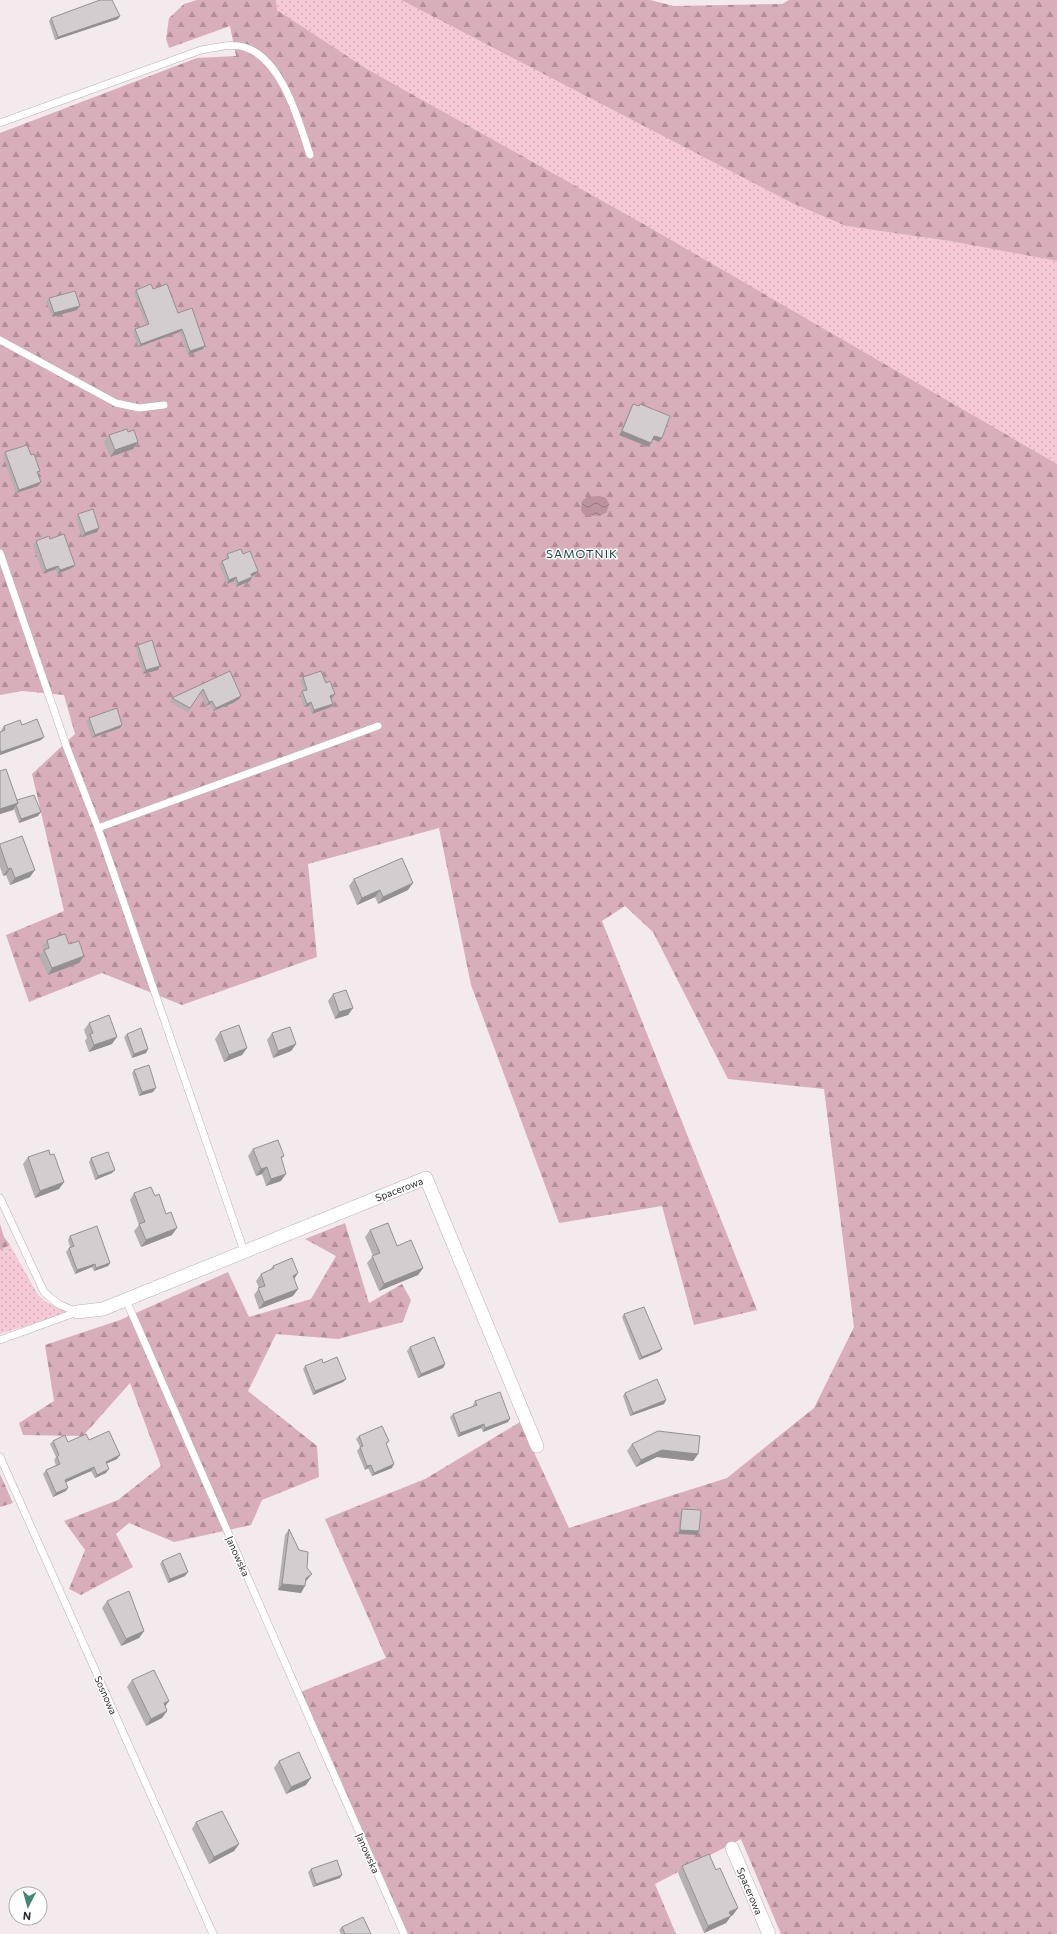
<svg xmlns="http://www.w3.org/2000/svg" width="1057" height="1934" font-family="Commissioner,sans-serif">
<style>
.grass{fill:url(#grass-dots)}
.forest{fill:url(#forest-firs)}
.water{fill:url(#water-waves)}
.lines{fill:none;stroke-linecap:round;stroke-linejoin:round}
.lane-casing{stroke:#b9b2b4;stroke-width:8}
.street-casing{stroke:#b9b2b4;stroke-width:14}
.lane{stroke:#fff;stroke-width:7}
.street{stroke:#fff;stroke-width:13}
.wall{fill:#b6b0b2}
.shaded-wall{fill:#949091}
.building{fill:#d4cdcf;stroke:#949091}
.labels{text-anchor:middle;stroke-width:3;stroke-linejoin:round;paint-order:stroke}
.street-label{font-size:10px;fill:#312f2f;stroke:#fff}
.quarter-label{font-size:12px;letter-spacing:1px;fill:#144c43;stroke:#fff}
</style>
<defs>
<pattern id="grass-dots" width="8" height="8" patternUnits="userSpaceOnUse"><rect width="8" height="8" fill="#f5c9d6"/><path d="M2 2h.1M6 6h.1" fill="none" stroke="#d2adb8" stroke-width="1.8" stroke-linecap="round"/></pattern>
<pattern id="forest-firs" width="22" height="20" patternUnits="userSpaceOnUse"><rect width="22" height="20" fill="#d9aebb"/><path d="M5 1l3.5 6h-7zM16 11l3.5 6h-7z" fill="#b18e98"/></pattern>
<pattern id="water-waves" width="16" height="10" patternUnits="userSpaceOnUse"><rect width="16" height="10" fill="#bc939f"/><path d="M0 5q4-4 8 0t8 0" fill="none" stroke="#997882"/></pattern>
</defs>
<rect width="100%" height="100%" fill="#f2eaec"/>
<path class="grass" d="M276 0H401L792 203 846 226 949 241 1057 261V464L642 223 367 69 277 10Z
M10 1245 38 1295 46 1302 65 1310 67 1313 0 1334V1250Z"/>
<path class="forest" d="M197 0H276L277 10 367 69 642 223 1057 464V1934H781L741 1839 655 1884 676 1934H404L298 1693 386 1658 325 1519 425 1479 520 1422 569 1528 727 1478 814 1408 854 1327 824 1089 728 1079 653 932 625 906 602 921 757 1310 694 1325 662 1206 559 1223 471 985 439 828 308 864 317 957 182 1005 102 973 29 1002 6 935 64 911 32 774 75 734 64 695 22 691 0 695V133L197 58 236 56 230 26 169 48 166 39 169 18 184 4Z
M401 0H650L674 6 782 4 789 0H1057V261L949 241 846 226 792 203Z
M345 1223 369 1303 402 1284 411 1300 403 1322 338 1339 276 1334 248 1391 317 1446 319 1477 262 1500 251 1525 174 1542 129 1523 116 1534 133 1567 81 1595 69 1589 85 1550 64 1521 118 1500 161 1466 130 1383 83 1436 23 1435 19 1423 54 1401 45 1345 120 1320 228 1272 249 1317 311 1299 336 1256 305 1239Z
M0 1224 4 1237 10 1245 0 1250Z
M0 1474 13 1503 0 1507Z"/>
<path class="water" d="M599 496 606 498 609 504 607 512 600 516 585 515 581 511 582 501 587 497Z"/>
<g class="lines">
<g class="lane-casing">
<path id="lane" d="M0 123 201 50C214 48 231 43 244 47 282 58 299 122 310 155
M0 340 116 403 139 408 164 405
M0 553 67 748 98 828 244 1251
M98 828 378 726
M0 1198 44 1292 58 1304 77 1312
M126 1300 404 1934
M0 1340 77 1312
M0 1457 213 1934"/>
</g>
<g class="street-casing">
<path id="street" d="M77 1312 103 1309 426 1178 537 1446
M732 1848 769 1934"/>
</g>
<use href="#lane" class="lane"/>
<use href="#street" class="street"/>
</g>
<path class="wall" d="M51 18 118 19 55 40 49 21Z
M153 289 178 313 203 349 188 355 180 332 138 347 133 332 135 329 146 325 134 293 136 290Z
M49 298 77 310 52 317 46 302Z
M633 404 638 406 640 404 662 438 659 442 653 439 649 447 619 435 630 408Z
M128 432 138 442 133 449 110 457 104 442 109 435Z
M5 452 31 455 40 471 38 474 41 482 38 486 16 493 3 456Z
M78 514 97 532 82 537 76 518Z
M50 539 72 568 57 574 56 569 43 574 33 545 36 541Z
M227 554H243L258 571 255 575 252 576 250 581 236 587 234 581 227 584 219 564 222 561 225 559V558Z
M138 645 160 666 158 670 143 674 136 648Z
M230 671 241 696 239 699 233 703 213 711 210 704 206 706 200 693 188 712 170 702 172 698Z
M303 677 326 683 335 694 332 698H331L333 704 331 707 312 714 309 706 304 707 300 695 302 691H304L300 681Z
M89 718 120 728 92 738 86 721Z
M4 726 41 740 0 755V732L2 731 1 730Z
M0 771 17 800 38 816 19 823 14 809 13 810 0 814Z
M0 844 30 877 10 885 6 875 3 876 0 867Z
M354 879 408 890 378 904 375 897 357 905 349 886Z
M47 940 69 944 84 956 79 963 48 975 39 957 43 951 42 947Z
M333 994 353 1008 348 1015 335 1019 328 1001Z
M89 1023 112 1044 89 1052 85 1041 87 1038 84 1030Z
M220 1032 247 1048 242 1055 224 1062 215 1039Z
M272 1033 296 1044 291 1051 273 1058 267 1040Z
M127 1034 148 1049 146 1053 132 1058 124 1037Z
M134 1070 153 1092 139 1096 132 1073Z
M253 1149 284 1156 281 1159V1181L266 1186 262 1174 256 1176 248 1156Z
M50 1155 64 1182 59 1189 35 1198 23 1164 28 1157Z
M91 1158 112 1173 95 1180 89 1162Z
M134 1193 155 1196 166 1214 172 1235 141 1247 134 1231 139 1225 130 1200Z
M370 1230 397 1246 423 1268 418 1275 379 1291 367 1263 373 1256 365 1237Z
M70 1236 110 1263 108 1266 94 1271 92 1267 75 1274 66 1252 69 1248 70 1247 68 1240Z
M273 1266 294 1279 293 1296 259 1309 254 1295 259 1288 256 1281 261 1274 270 1270Z
M624 1314 662 1349 659 1352 639 1360 622 1317Z
M410 1347 445 1364 443 1368 418 1378 407 1351Z
M323 1363 346 1379 343 1382 313 1395 303 1369 305 1366Z
M625 1393 666 1400 664 1404 630 1416 623 1396Z
M475 1401 508 1422 483 1432 481 1428 458 1437 450 1417 453 1414 473 1406V1405Z
M359 1436 389 1441 386 1445 392 1468 372 1476 368 1468 365 1470 357 1451 360 1447 356 1439Z
M89 1440 120 1455 117 1459 106 1464V1473L95 1478 91 1471 66 1482V1491L53 1497 43 1474 46 1470 56 1465 54 1460 56 1457 50 1444 53 1441 68 1442Z
M632 1444 698 1454 693 1461 657 1457 636 1467 627 1451Z
M682 1509 697 1535 678 1534 680 1513Z
M289 1529 299 1550 307 1568V1580L306 1581 301 1593 278 1590 285 1535Z
M162 1561 185 1576 168 1583 160 1564Z
M107 1601 144 1631 139 1638 121 1646 102 1608Z
M132 1680 165 1706 167 1711 162 1718 146 1726 127 1687Z
M279 1761 306 1785 286 1794 274 1768Z
M196 1822 239 1844 234 1851 209 1864 192 1829Z
M682 1866 716 1870 733 1915 731 1916 726 1923 704 1933 678 1873Z
M311 1869 340 1878 313 1887 308 1872Z
M342 1927 371 1934H341L339 1930Z"/>
<path class="shaded-wall" d="M120 16 118 19 55 40 58 37Z
M80 306 77 310 52 317 54 313Z
M182 329 180 332 138 347 141 344Z
M205 346 203 349 188 355 190 351Z
M622 431 651 443 649 447 619 435Z
M654 436 662 438 659 442 652 439Z
M138 442 133 449 110 457 115 450Z
M41 482 38 486 16 493 19 490Z
M99 528 97 532 82 537 85 533Z
M75 565 72 568 57 574 60 570Z
M58 566 56 569 43 574 46 570Z
M258 571 255 575 248 577 251 574Z
M236 577 234 581 227 584 229 580Z
M252 577 250 581 236 587 238 583Z
M160 666 158 670 143 674 146 670Z
M335 694 332 698 328 699 330 696Z
M241 696 239 699 233 703 213 711 216 708Z
M212 701 210 704 206 706 209 702Z
M311 702 309 706 304 707 307 704Z
M333 704 331 707 312 714 314 710Z
M122 725 120 728 92 738 95 735Z
M44 737 41 740 0 755V753L1 752Z
M18 803 13 810 0 814V809Z
M41 812 38 816 19 823 21 819Z
M11 868 6 875 3 876 8 869Z
M35 870 30 877 10 885 15 878Z
M413 883 408 890 378 904 383 897Z
M380 890 375 897 357 905 362 898Z
M84 956 79 963 48 975 52 968Z
M353 1008 348 1015 335 1019 339 1012Z
M117 1037 112 1044 89 1052 94 1045Z
M296 1044 291 1051 273 1058 278 1051Z
M247 1048 242 1055 224 1062 229 1055Z
M148 1049 146 1053 132 1058 134 1054Z
M156 1088 153 1092 139 1096 142 1092Z
M267 1167 262 1174 256 1176 261 1169Z
M115 1170 112 1173 95 1180 98 1176Z
M286 1174 281 1181 266 1186 271 1179Z
M64 1182 59 1189 35 1198 40 1191Z
M177 1228 172 1235 141 1247 146 1240Z
M110 1263 108 1266 94 1271 96 1268Z
M95 1264 92 1267 75 1274 77 1270Z
M423 1268 418 1275 379 1291 384 1284Z
M298 1273 293 1281V1276Z
M298 1289 293 1296 259 1309 264 1302Z
M662 1349 659 1352 639 1360 642 1357Z
M445 1364 443 1368 418 1378 421 1374Z
M346 1379 343 1382 313 1395 315 1391Z
M666 1400 664 1404 630 1416 633 1413Z
M510 1419 508 1422 483 1432 485 1428Z
M484 1424 481 1428 458 1437 460 1433Z
M662 1450 698 1454 693 1461 657 1457 636 1467 641 1460Z
M120 1455 117 1459 103 1465 106 1462Z
M394 1464 392 1468 372 1476 374 1473Z
M371 1465 368 1468 365 1470 367 1466Z
M94 1467 91 1471 62 1484 65 1480Z
M109 1469 106 1473 95 1478 97 1475Z
M68 1488 66 1491 53 1497 56 1493Z
M680 1530 699 1531 697 1535 678 1534Z
M188 1572 185 1576 168 1583 170 1579Z
M312 1574 307 1580 302 1585 306 1578Z
M282 1584 305 1586 301 1593 278 1590Z
M144 1631 139 1638 121 1646 126 1639Z
M169 1701 164 1708V1703Z
M167 1711 162 1718 146 1726 151 1719Z
M311 1778 306 1785 286 1794 291 1787Z
M239 1844 234 1851 209 1864 214 1857Z
M342 1875 340 1878 313 1887 316 1884Z
M738 1908 733 1915 724 1919 729 1912Z
M731 1916 726 1923 704 1933 708 1926Z"/>
<path class="building" d="M100 0H112L120 16 58 37 51 18Z
M151 284 153 289 167 284 178 313 192 308 205 346 190 351 182 329 141 344 135 329 149 324 136 290Z
M75 291 80 306 54 313 49 298Z
M633 404 639 406 640 404 670 416 662 438 654 436 651 443 622 431Z
M127 429 128 432 134 430 138 442 115 450 109 435Z
M27 445 31 455 34 454 40 471 37 472 41 482 19 490 5 452Z
M93 509 99 528 85 533 78 514Z
M64 534 75 565 60 570 58 566 46 570 36 541 49 536 50 539Z
M241 549 243 554 250 551 258 571 251 574 252 577 238 583 236 577 229 580 222 561 229 558 227 554Z
M152 640 160 666 146 670 138 645Z
M230 671 241 696 235 699 216 708 212 701 209 702 203 689 190 708 172 698Z
M321 671 326 683 330 681 335 694 330 696 333 704 314 710 311 702 307 704 302 691 307 690 303 677Z
M117 708 122 725 95 735 89 718Z
M37 719 44 737 1 752 0 749V732L5 730 4 726 20 720 22 725Z
M6 769 18 803 0 809V771Z
M34 795 41 812 21 819 16 805 18 803 17 800Z
M22 836 35 870 15 878 11 868 8 869 0 846V844Z
M402 858 413 883 383 897 380 890 362 898 354 879Z
M65 934 69 944 79 941 84 956 52 968 44 950 49 948 47 940Z
M346 990 353 1008 339 1012 333 994Z
M109 1015 117 1037 94 1045 90 1034 93 1033 89 1023Z
M239 1025 247 1048 229 1055 220 1032Z
M290 1027 296 1044 278 1051 272 1033Z
M141 1028 148 1049 134 1054 127 1034Z
M149 1065 156 1088 142 1092 134 1070Z
M278 1140 284 1156 281 1157 286 1174 271 1179 267 1167 261 1169 253 1149Z
M49 1150 50 1155 54 1154 64 1182 40 1191 28 1157Z
M108 1152 115 1170 98 1176 91 1158Z
M151 1187 155 1196 159 1194 166 1214 171 1212 177 1228 146 1240 139 1224 145 1222 134 1193Z
M388 1223 397 1246 411 1240 423 1268 384 1284 372 1256 380 1253 370 1230Z
M97 1226 110 1263 96 1268 95 1264 77 1270 69 1248 74 1246 70 1236Z
M292 1258 298 1273 293 1276 298 1289 264 1302 258 1288 265 1286 261 1274 274 1268 273 1266Z
M644 1307 662 1349 642 1357 624 1314Z
M434 1337 445 1364 421 1374 410 1347Z
M337 1357 346 1379 315 1391 305 1366 322 1359 323 1363Z
M657 1379 666 1400 633 1413 625 1393Z
M500 1392 510 1419 485 1428 484 1424 460 1433 453 1414 477 1405 475 1401Z
M382 1426 389 1441 386 1443 394 1464 374 1473 371 1465 367 1466 360 1447 363 1446 359 1436Z
M109 1431 120 1455 106 1462 109 1469 97 1475 94 1467 65 1480 68 1488 56 1493 46 1470 60 1464 57 1457 59 1455 53 1441 65 1435 68 1442 86 1434 89 1440Z
M658 1431 700 1436 698 1454 662 1450 641 1460 632 1444Z
M682 1509 701 1510 699 1531 680 1530Z
M289 1529 299 1550 308 1552 307 1568 312 1574 306 1578 305 1586 282 1584Z
M180 1553 188 1572 170 1579 162 1561Z
M129 1591 144 1631 126 1639 107 1601Z
M154 1670 169 1701 164 1703 167 1711 151 1719 132 1680Z
M299 1752 311 1778 291 1787 279 1761Z
M222 1811 239 1844 214 1857 196 1822Z
M709 1854 716 1870 720 1868 738 1908 729 1912 731 1916 708 1926 682 1866Z
M337 1860 342 1875 316 1884 311 1869Z
M363 1917 371 1934H343H345L342 1927Z"/>
<g class="labels">
<g class="street-label">
<text transform="translate(399 1189) rotate(-21)" y="4">Spacerowa</text>
<text transform="translate(238 1556) rotate(66)" y="4">Janowska</text>
<text transform="translate(106 1695) rotate(66)" y="4">Sosnowa</text>
<text transform="translate(368 1853) rotate(66)" y="4">Janowska</text>
<text transform="translate(750 1891) rotate(67)" y="4">Spacerowa</text>
</g>
<g class="quarter-label">
<text x="582" y="558">SAMOTNIK</text>
</g>
</g>
<g transform="translate(28 1906) rotate(186)"><circle r="19" fill="#ffffff" stroke="#adacac"/>
<path d="M0-3L7 15L0 10L-7 15Z" fill="#448779"/>
<text y="-6" font-size="11" font-weight="bold" text-anchor="middle" fill="#312f2f">N</text>
</g>
</svg>
